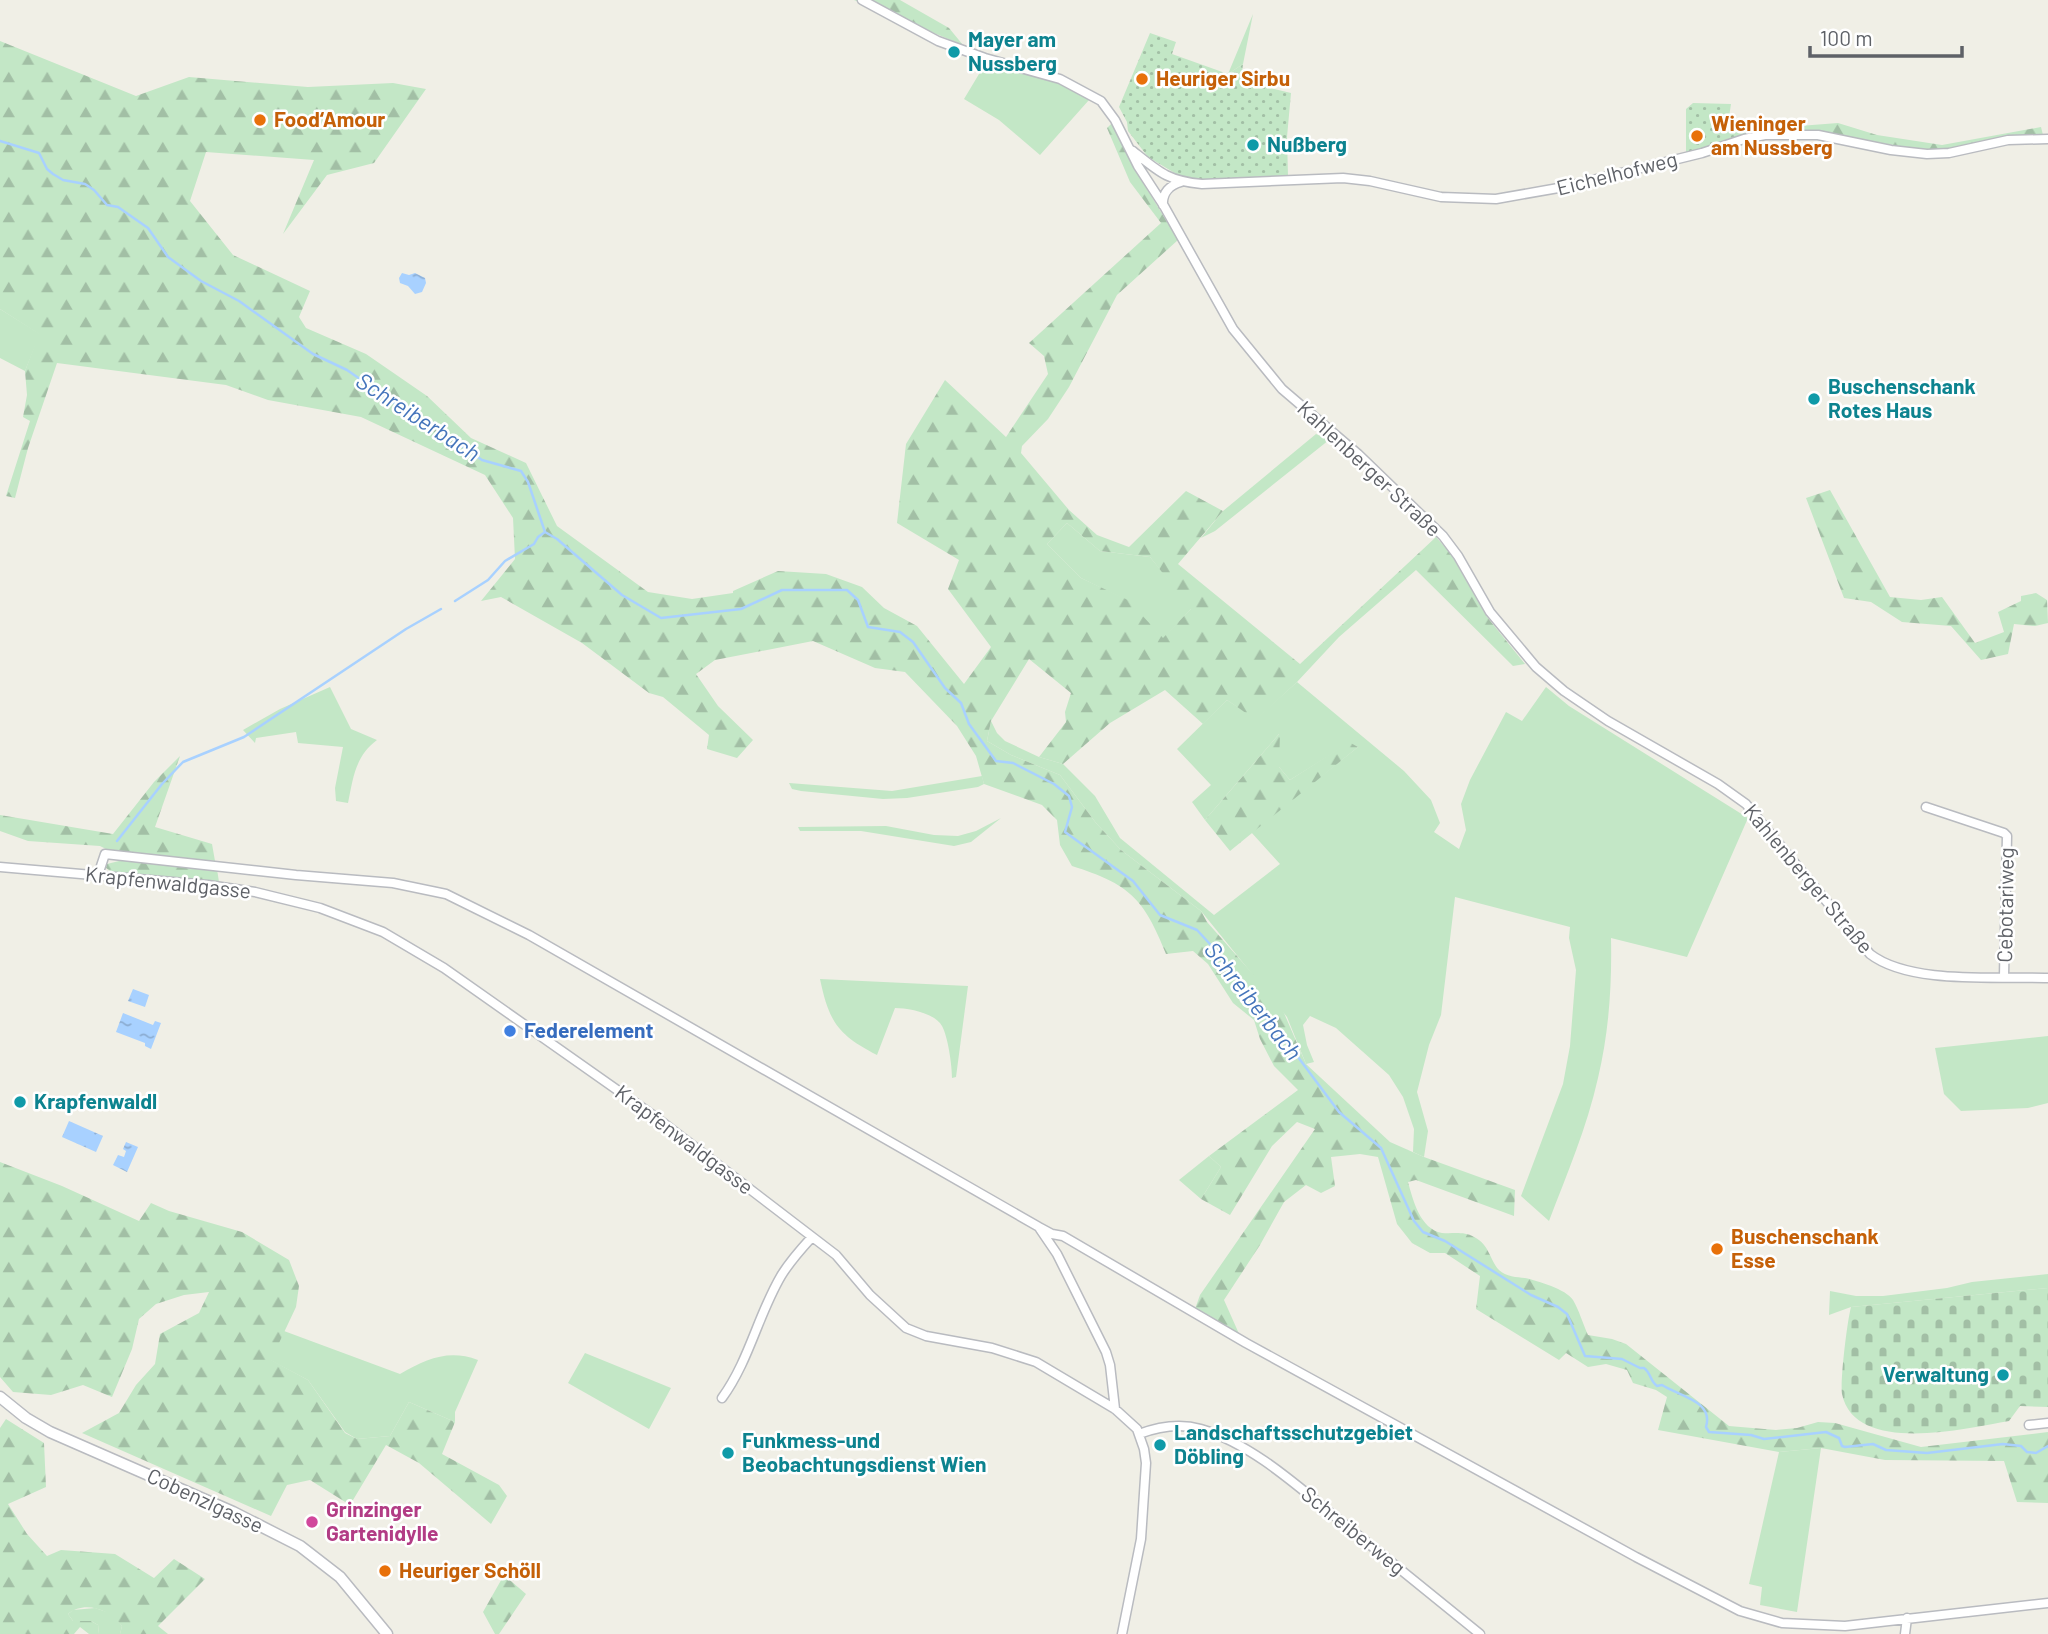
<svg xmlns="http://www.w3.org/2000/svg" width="2048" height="1634" font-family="Barlow,sans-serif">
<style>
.grass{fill:#c3e7c6}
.forest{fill:url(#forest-firs);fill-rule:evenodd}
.cemetery{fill:url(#cemetery-stones)}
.garden{fill:url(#garden-dots)}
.water{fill:url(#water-ripples)}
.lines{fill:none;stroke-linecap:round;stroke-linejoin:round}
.stream{stroke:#a8d1ff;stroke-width:2.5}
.minor-casing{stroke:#b9bbc0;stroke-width:11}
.tertiary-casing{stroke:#b9bbc0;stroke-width:13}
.minor{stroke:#fff;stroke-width:8}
.tertiary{stroke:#fff;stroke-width:10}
.culture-dot{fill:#0f9aa8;stroke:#fff;stroke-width:2.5}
.food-dot{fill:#e8710a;stroke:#fff;stroke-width:2.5}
.shop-dot{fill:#3f7fe0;stroke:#fff;stroke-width:2.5}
.hotel-dot{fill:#d1479c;stroke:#fff;stroke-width:2.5}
.labels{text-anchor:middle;stroke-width:5;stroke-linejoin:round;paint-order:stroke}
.culture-label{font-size:21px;font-weight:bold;fill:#0d838f;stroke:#fff;text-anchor:start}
.food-label{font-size:21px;font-weight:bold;fill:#c56008;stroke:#fff;text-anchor:start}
.street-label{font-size:21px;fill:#5e6167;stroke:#fff}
.shop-label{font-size:21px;font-weight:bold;fill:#366cbe;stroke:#fff;text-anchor:start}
.hotel-label{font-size:21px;font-weight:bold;fill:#b23c85;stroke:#fff;text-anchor:start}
.water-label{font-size:23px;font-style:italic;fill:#4575bb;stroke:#fff}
</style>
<defs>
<pattern id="forest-firs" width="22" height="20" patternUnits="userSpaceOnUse" patternTransform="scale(1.75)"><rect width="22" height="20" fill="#c3e7c6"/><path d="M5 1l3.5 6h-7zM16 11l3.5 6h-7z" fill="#a2bfa5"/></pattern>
<pattern id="cemetery-stones" width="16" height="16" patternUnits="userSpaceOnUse" patternTransform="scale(1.75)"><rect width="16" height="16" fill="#c3e7c6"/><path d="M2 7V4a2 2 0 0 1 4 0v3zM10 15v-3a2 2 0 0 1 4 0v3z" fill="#a2bfa5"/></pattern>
<pattern id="garden-dots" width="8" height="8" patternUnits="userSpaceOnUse" patternTransform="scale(1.75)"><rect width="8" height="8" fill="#c3e7c6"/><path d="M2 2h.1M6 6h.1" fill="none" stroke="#a2bfa5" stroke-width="1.8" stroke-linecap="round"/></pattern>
<pattern id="water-ripples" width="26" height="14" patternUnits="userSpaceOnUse" patternTransform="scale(1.75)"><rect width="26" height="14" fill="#a8d1ff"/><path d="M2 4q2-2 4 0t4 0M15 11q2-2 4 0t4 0" fill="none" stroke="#8cadd2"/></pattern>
</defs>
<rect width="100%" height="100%" fill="#f0efe6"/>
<path class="grass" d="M1253 14 1243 64 1228 74Z
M991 65C1023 69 1062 80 1089 100L1040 155 999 120 964 99 982 69Z
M0 309 40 334 25 371 0 358Z
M1316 434 1329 440 1215 531 1201 538 1223 511Z
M1067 523 1100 551 1150 557 1192 608 1163 639 1128 601 1081 578 1047 544Z
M1297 682 1404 771 1431 800 1440 823 1434 832 1459 849 1466 830 1461 804 1470 780 1506 712 1522 721 1546 687 1569 706 1748 818 1687 957 1611 938C1612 985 1609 1032 1598 1078 1587 1127 1567 1174 1549 1221L1521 1196 1563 1084 1570 1046 1576 970 1569 938 1570 927 1455 897 1441 1015 1429 1045 1417 1092 1428 1131 1424 1157 1413 1152 1414 1129 1403 1097 1389 1075 1336 1028 1310 1016 1303 1025 1307 1045 1314 1062 1306 1064 1287 1017 1201 911 1121 850 1096 823 1060 775 1011 755 987 741 991 721 997 733 1005 741 1039 757 1063 764 1095 796 1120 838 1214 915 1280 864 1251 832 1358 747 1349 743 1290 780 1279 767V734L1205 820 1192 802 1211 785 1177 749 1227 700 1256 719Z
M330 687 351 729 377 740C355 756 353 779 348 803L336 801 335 788 343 747 298 743 296 732 256 738 255 743 243 730 280 709Z
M982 776 984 784 978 787 907 798 883 799 801 791 792 789 789 783 892 791Z
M1001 818 971 842 954 846 861 831H800L798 827 886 826 934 835 958 836 976 831Z
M820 979 968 986 956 1077 952 1078C952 1065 948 1037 942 1026 935 1013 908 1008 895 1008L877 1055C838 1035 829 1022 820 979Z
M2048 1036V1103L2028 1108 1961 1111 1944 1094 1935 1048Z
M1209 1156 1221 1167 1201 1199 1179 1180Z
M2048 1274V1288L1851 1307 1829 1315 1830 1291 1856 1296H1883L1947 1288 1972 1282Z
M284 1331 400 1374C427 1359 448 1349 478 1360L455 1412V1422L409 1402 390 1436 357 1439 345 1432 308 1380 270 1360Z
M585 1353 671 1388 649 1429 568 1383Z
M1821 1448 1797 1612 1760 1605 1762 1587 1749 1584 1779 1452Z
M95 1608 113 1614 122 1626 120 1634H99L98 1625 91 1621H73L68 1614 73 1610Z"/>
<path class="forest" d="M854 0H900L949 28 963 45Z
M0 41 136 96 189 77 308 87 393 83 426 89 374 163 327 175 283 234 314 160 206 152 190 201 233 255 310 291 299 317 306 328 366 354 427 396 471 438 526 463 557 526 648 592 692 599 733 593V591L778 571 826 574 862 587 884 608 917 626 964 684 991 647 948 589 959 560 897 523 906 444 945 380 1006 437 1048 374 1044 356 1029 343 1161 223 1130 182 1107 128 1112 123 1133 166 1178 240 1117 295 1069 387 1048 419 1022 446 1021 453 1069 510 1097 535 1129 547 1186 491 1223 511 1178 564 1300 664 1436 537 1451 554 1487 617 1525 664 1513 666 1416 570 1339 637 1297 682 1256 720 1227 700 1203 724 1165 690 1110 723 1063 764 1039 757 1066 722 1065 712 1071 693 1029 659 991 721 987 741 1011 755 1060 775 1096 823 1121 850 1201 911 1207 922 1281 1006 1306 1064 1390 1142 1424 1157 1515 1190 1514 1216 1416 1180 1408 1182C1413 1200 1420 1229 1442 1233 1454 1234 1463 1231 1474 1237 1490 1245 1489 1259 1499 1270 1506 1277 1517 1277 1525 1278 1538 1281 1566 1289 1573 1300 1579 1310 1583 1324 1588 1335L1612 1339 1626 1344 1729 1426 1776 1430 1797 1428 1818 1422 1835 1423 1921 1447 2048 1432V1503L2017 1502 2004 1461 1885 1460 1821 1448 1779 1452 1658 1430 1667 1397 1656 1390 1633 1383 1627 1370 1606 1364 1588 1367 1566 1353 1559 1360 1476 1309 1480 1276 1445 1253H1430L1412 1243 1397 1224 1378 1157 1360 1154 1331 1157 1335 1186 1321 1193 1306 1185 1284 1202 1260 1245 1224 1300 1240 1336 1195 1309 1200 1295 1315 1129 1297 1122 1272 1146 1230 1215 1201 1199 1221 1167 1209 1156 1298 1090 1274 1066 1260 1039 1254 1020 1233 1003 1208 964 1193 951 1166 954C1144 898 1129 884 1072 866L1060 845 1057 820 1042 805 984 784 976 756 957 726 905 672 875 668 813 641 715 660 696 674 718 706 753 740 737 758 707 749 709 735 663 697 649 693 582 643 501 597 481 601 515 559 513 518 485 475 361 417 268 400 226 385 57 363 28 448 15 498 6 496 30 421 23 417 27 395 25 371 39 334 0 309ZM1067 523 1100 551 1150 557 1191 609 1163 638 1128 600 1081 578 1047 544Z
M1838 123 1877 135 1942 145 2041 127 2043 135 1997 139 1949 150 1930 151 1796 129 1799 126Z
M1830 490 1890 597 1921 600 1942 597 1975 643 2004 632 1998 612 2021 601V596L2036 593 2047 600 2048 623 2035 626 2014 624 2008 654 1981 660 1951 626 1902 622 1871 602 1844 598 1806 498Z
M1280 733 1279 767 1290 780 1349 742 1358 747 1230 851 1205 820Z
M180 756 155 827 212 844 215 861 112 852 100 846 28 841 0 831V815L113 834 154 782Z
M123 860 217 869 219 882 112 872 106 868 107 864Z
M0 1162 62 1186 139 1221 151 1203 169 1211 242 1232 289 1260 299 1286 296 1307 271 1360 308 1380 345 1433 357 1439 390 1436 409 1402 455 1422 442 1454 499 1485 507 1496 491 1524 419 1463 386 1445 350 1505 310 1480 287 1485 271 1516 82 1433 119 1413 136 1385 155 1364 160 1334 199 1313 209 1292 184 1295 156 1304 139 1319 132 1349 112 1397 83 1385 51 1395 13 1392 0 1377Z
M6 1419 44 1443 46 1487 8 1504 27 1534 47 1556 61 1550 115 1554 154 1578 174 1559 205 1579 158 1626 168 1634H120L122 1626C110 1610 85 1600 68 1614L73 1621H91L98 1625 99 1634H89L80 1627 74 1634H0V1428Z
M504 1575 526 1594 499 1634H495L483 1612Z"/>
<path class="cemetery" d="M2048 1288V1407L2020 1406 2009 1421C1967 1428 1855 1456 1842 1394 1840 1381 1847 1322 1851 1307Z"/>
<path class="garden" d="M1150 33 1176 42 1172 54 1228 74 1243 64 1241 81 1291 93 1287 137 1288 176 1207 181 1183 178 1148 157 1128 131 1127 122 1119 107Z
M1693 103 1731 104 1728 124 1754 120 1757 132 1686 154V109Z"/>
<path class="water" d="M402 273 409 275 415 273 425 278 426 283 422 292 415 294 408 286 400 283 399 278Z
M133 989 149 995 145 1007 128 1001Z
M123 1013 153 1025 155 1021 161 1023 151 1049 145 1046V1043L116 1032Z
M69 1121 103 1136 96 1152 62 1137Z
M126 1142 138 1147 127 1172 113 1165 118 1155 124 1157 126 1151 123 1149Z"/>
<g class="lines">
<path class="stream" d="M0 141 39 153 47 169 53 174 63 180 85 184 94 190 107 205 118 207 148 228 168 257 201 281 239 301 313 354 347 370 400 407 421 417 482 460 521 471 528 482 545 532 557 539 622 595 661 618 741 609 782 590H847L858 600 868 627 900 632 913 642 945 688 961 703 969 724 996 761 1013 763 1054 784 1069 796 1072 807 1065 832 1133 881 1160 915 1197 930 1221 956 1255 1005 1292 1049 1339 1112 1381 1148 1414 1221 1423 1232 1445 1241 1531 1295 1558 1307 1567 1314 1585 1356 1622 1359 1640 1368H1644C1651 1373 1650 1381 1657 1386L1662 1385C1679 1396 1714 1401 1706 1427L1709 1432 1751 1435 1764 1439 1826 1432 1839 1438 1842 1446 1845 1447 1873 1444 1886 1450 1927 1453 2003 1444 2021 1446 2027 1452 2036 1453 2048 1446
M455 601 488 580 505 561 534 544 538 537 545 532
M117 841 162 784 183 762 244 737 406 629 441 609"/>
<g class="minor-casing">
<path id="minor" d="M862 0 938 41 985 58 1060 79 1101 101 1115 120 1138 166 1164 206 1233 329 1282 389 1358 454 1443 536 1458 556 1490 612 1536 667 1564 691 1608 721 1718 784 1746 804 1870 954C1910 985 1998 976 2048 978
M1133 151C1159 172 1168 181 1202 184L1343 178 1370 181 1441 197 1496 199 1564 187 1702 153 1744 139 1765 135H1818L1891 150 1927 154 1949 153 2008 140 2048 139
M1163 205C1162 193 1170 185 1181 182
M1926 807 2004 833 2007 836 2004 976
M0 867 208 885 255 892 320 908 383 932 444 968 657 1118 836 1255 870 1295 906 1328 926 1336 992 1348 1036 1362 1115 1409 1137 1429 1144 1449 1146 1463 1141 1539 1122 1634
M98 875 105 854 296 875 393 883 446 894 529 935 1039 1227 1052 1234 1063 1236 1246 1343 1636 1557 1740 1611 1782 1623 1845 1626 2048 1603
M1040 1229 1057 1254 1106 1352 1110 1365 1115 1409
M722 1398C749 1361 758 1315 781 1276 790 1261 801 1249 812 1237
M2029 1425 2048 1423
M1139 1434C1160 1426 1180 1423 1201 1429 1253 1444 1302 1490 1343 1523 1389 1560 1434 1597 1480 1634
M1905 1634 1907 1618"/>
</g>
<g class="tertiary-casing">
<path id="tertiary" d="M0 1397 26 1418 50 1432 233 1512 300 1546 340 1577 387 1634"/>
</g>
<use href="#minor" class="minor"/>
<use href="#tertiary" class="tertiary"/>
</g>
<g class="culture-dot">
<circle cx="954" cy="52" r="7"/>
<circle cx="1253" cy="145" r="7"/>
<circle cx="1814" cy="399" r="7"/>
<circle cx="20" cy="1102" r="7"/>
<circle cx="2003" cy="1375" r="7"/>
<circle cx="1160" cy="1445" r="7"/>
<circle cx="728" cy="1453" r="7"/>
</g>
<g class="food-dot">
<circle cx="1142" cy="79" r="7"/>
<circle cx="260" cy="120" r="7"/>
<circle cx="1697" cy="136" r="7"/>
<circle cx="1717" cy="1249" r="7"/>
<circle cx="385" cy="1571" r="7"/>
</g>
<circle class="shop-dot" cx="510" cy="1031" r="7"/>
<circle class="hotel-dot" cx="312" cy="1522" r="7"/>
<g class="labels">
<g class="culture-label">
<text x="968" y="47">Mayer am<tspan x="968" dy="24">Nussberg</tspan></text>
<text x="1267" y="152">Nußberg</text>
<text x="1828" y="394">Buschenschank<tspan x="1828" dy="24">Rotes Haus</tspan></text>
<text x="34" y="1109">Krapfenwaldl</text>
<text x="1989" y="1382" text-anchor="end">Verwaltung</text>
<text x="1174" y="1440">Landschaftsschutzgebiet<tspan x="1174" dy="24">Döbling</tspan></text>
<text x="742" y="1448">Funkmess-und<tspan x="742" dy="24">Beobachtungsdienst Wien</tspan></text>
</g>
<g class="food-label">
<text x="1156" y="86">Heuriger Sirbu</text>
<text x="274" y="127">Food‘Amour</text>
<text x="1711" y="131">Wieninger<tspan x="1711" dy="24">am Nussberg</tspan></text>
<text x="1731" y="1244">Buschenschank<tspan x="1731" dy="24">Esse</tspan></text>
<text x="399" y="1578">Heuriger Schöll</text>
</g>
<g class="street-label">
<text transform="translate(1617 174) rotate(-14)" y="7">Eichelhofweg</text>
<text transform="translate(1369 469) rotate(43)" y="7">Kahlenberger Straße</text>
<text transform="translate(1808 879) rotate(50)" y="7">Kahlenberger Straße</text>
<text transform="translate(168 883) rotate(6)" y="7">Krapfenwaldgasse</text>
<text transform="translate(2006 905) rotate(-89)" y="7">Cebotariweg</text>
<text transform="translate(684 1140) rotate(37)" y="7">Krapfenwaldgasse</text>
<text transform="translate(205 1501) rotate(25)" y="7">Cobenzlgasse</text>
<text transform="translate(1353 1531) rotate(39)" y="7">Schreiberweg</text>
</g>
<g class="shop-label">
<text x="524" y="1038">Federelement</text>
</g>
<g class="hotel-label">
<text x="326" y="1517">Grinzinger<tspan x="326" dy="24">Gartenidylle</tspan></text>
</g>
<g class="water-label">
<text transform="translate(418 417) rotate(33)" y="8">Schreiberbach</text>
<text transform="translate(1253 1001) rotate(52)" y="8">Schreiberbach</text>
</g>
</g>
<path d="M1810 46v10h152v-10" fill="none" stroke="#5e6167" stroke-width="3.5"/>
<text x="1820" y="46" font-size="21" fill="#5e6167" stroke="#ffffff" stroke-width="5" paint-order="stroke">100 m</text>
</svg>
